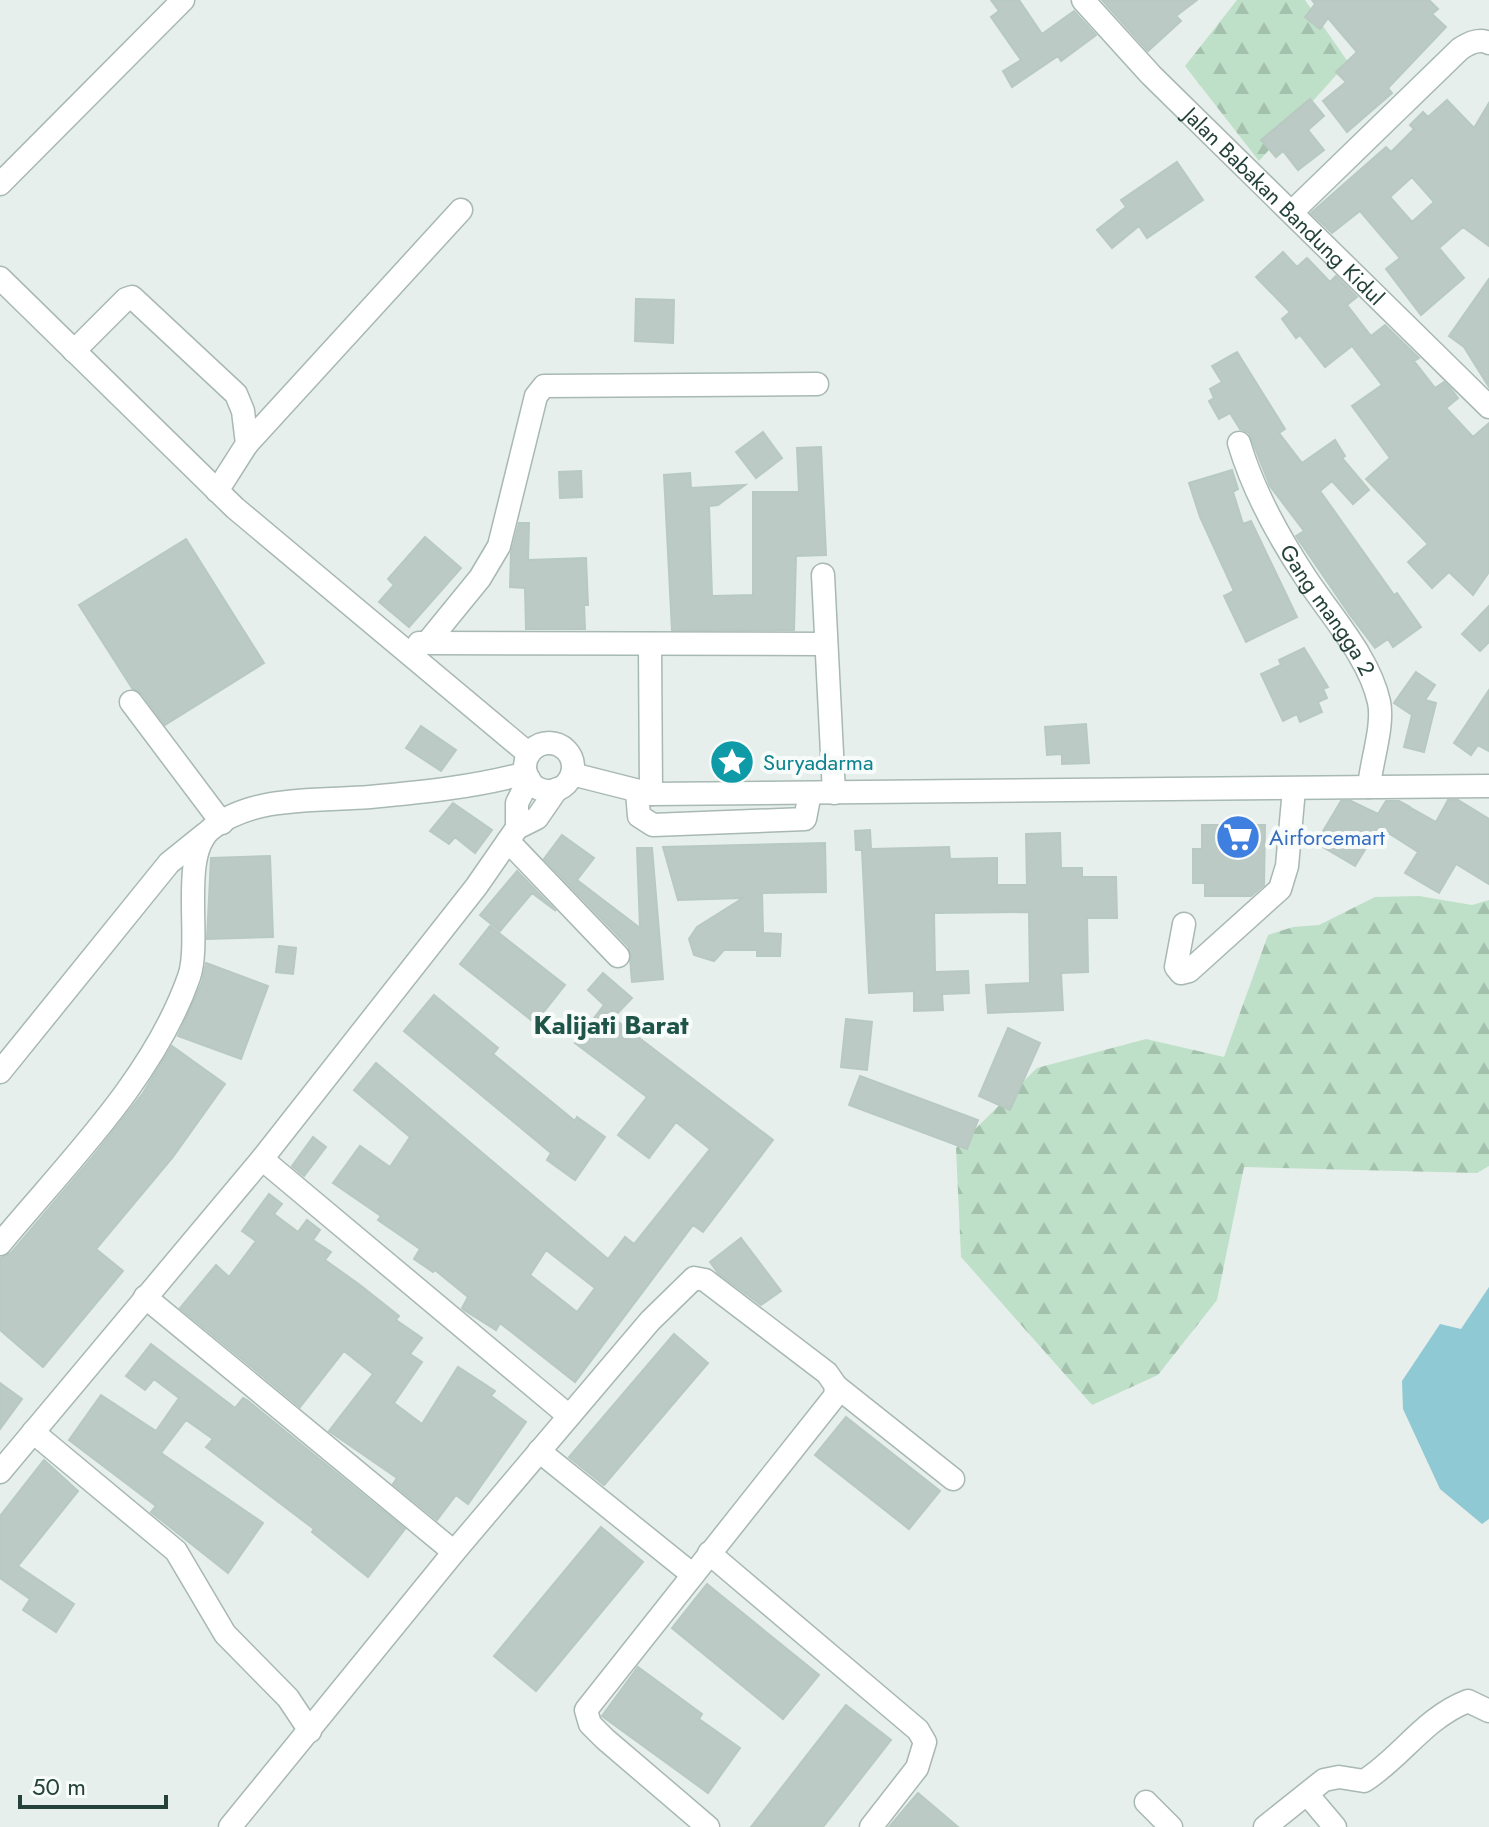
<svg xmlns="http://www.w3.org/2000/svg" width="1489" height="1827" font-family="Jost,sans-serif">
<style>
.forest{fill:url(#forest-firs)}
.water{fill:#8ec9d4}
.building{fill:#bbcac4;stroke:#b8c9c2;stroke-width:2;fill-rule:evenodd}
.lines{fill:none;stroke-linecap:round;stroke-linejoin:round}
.minor-casing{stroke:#a8b8b2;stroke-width:25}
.minor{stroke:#fff;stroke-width:22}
.labels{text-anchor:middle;stroke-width:8;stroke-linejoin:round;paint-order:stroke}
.street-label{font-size:22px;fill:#24423a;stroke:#f7fbf9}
.culture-label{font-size:22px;fill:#0d838f;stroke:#f7fbf9;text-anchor:start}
.shop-label{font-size:22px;fill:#366cbe;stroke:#f7fbf9;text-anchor:start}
.quarter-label{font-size:26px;font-weight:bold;fill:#1f5548;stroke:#f7fbf9}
</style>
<defs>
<pattern id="forest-firs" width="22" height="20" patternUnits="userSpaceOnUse" patternTransform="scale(2)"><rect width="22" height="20" fill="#bfe0c8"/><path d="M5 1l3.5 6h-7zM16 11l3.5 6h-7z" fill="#a4c1ad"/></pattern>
</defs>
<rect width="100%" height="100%" fill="#e6efeb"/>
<path class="forest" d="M1237 0H1305L1348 62 1259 161 1185 66Z
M1419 896 1472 905 1489 900V1166L1477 1173 1244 1167 1217 1300 1158 1375 1092 1405 961 1257 956 1148 1037 1068 1146 1039 1224 1057 1268 935 1293 927 1319 925 1375 897Z"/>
<path class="water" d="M1489 1287V1519L1482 1524 1440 1489 1403 1409 1402 1381 1440 1324 1461 1329Z"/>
<path class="building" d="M991 0H1019L1042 34 1074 11 1096 35 1061 61 1058 56 1012 87 1003 71 1021 60 991 17 999 11Z
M1102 0H1197L1176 16 1181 21 1148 51Z
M1312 0H1429L1438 9 1432 14 1446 27 1388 88 1392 93 1347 132 1323 101 1346 82 1336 72 1357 52 1328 18 1320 29 1305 17 1315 4Z
M1310 99 1324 116 1308 130 1324 150 1298 170 1283 151 1276 157 1261 140Z
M1447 100 1474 128 1489 103V246L1463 227 1439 248 1464 278 1421 315 1386 269 1400 258 1360 211 1332 233 1311 213 1386 147 1391 152 1414 129 1410 125 1423 112 1428 117ZM1412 177 1434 202 1412 222 1390 197Z
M1177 162 1203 200 1147 238 1139 226 1112 248 1097 230 1126 207 1121 200Z
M1283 252 1297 267 1307 258 1330 282 1336 276 1357 297 1347 305 1371 336 1385 325 1419 358 1414 361 1435 388 1444 382 1451 389 1458 398 1446 408 1473 437 1489 423V572L1473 595 1449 572 1432 588 1408 562 1428 544 1366 479 1390 458 1352 406 1382 385 1352 346 1325 367 1300 335 1296 338 1282 319 1290 312 1256 277Z
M1489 279V387L1464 347 1449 336Z
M636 299 674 300 673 343 635 341Z
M1237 352 1285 429 1279 433 1302 463 1335 440 1345 456 1342 458 1369 490 1353 504 1332 481 1320 491 1394 595 1397 593 1421 627 1393 647 1388 639 1375 648 1350 615 1296 536 1304 531 1270 486 1249 433 1240 429 1230 413 1219 419 1209 401 1214 398 1210 389 1222 382 1212 366Z
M763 432 782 458 756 478 736 452Z
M821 447 826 555 796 556 794 630H672L664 475 690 473 691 488 745 485 718 505 709 506 712 596 753 595V492H799L797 448Z
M1232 470 1238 489 1233 492 1243 524 1251 521 1297 617 1246 642 1224 596 1234 591 1200 517 1189 483Z
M581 471 582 497 560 498 559 472Z
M519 523H529L528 560 586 558 588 605H584L585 629H526L525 588 510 587 511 553Z
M425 537 461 568 409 627 379 602 394 585 388 579Z
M186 539 264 663 165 725 142 694 132 688 79 605Z
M1489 606V642L1480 651 1462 634Z
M1304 648 1328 687 1323 689 1327 698 1318 702 1322 712 1300 722 1297 714 1283 721 1261 674 1281 665 1279 660Z
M1416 672 1435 685 1425 700 1436 703 1424 752 1404 747 1412 715 1394 703Z
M1489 690V751L1478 745 1471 755 1454 743Z
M1086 724 1089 763 1062 764V754L1047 755 1045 727Z
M421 726 456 750 441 771 406 748Z
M1448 800H1458L1489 819V884L1456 864 1439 893 1405 873 1418 852 1379 827 1355 866 1316 843 1341 801H1351L1378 814 1386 801H1399L1410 807 1408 812 1411 808 1436 822Z
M453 803 492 830 475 853 455 837 449 844 430 831Z
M1202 825H1265L1264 885 1251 896H1205V883H1193V849H1202Z
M870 830 871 849 949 847 950 859 997 858V885H1027L1026 834 1060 833 1061 868H1082V877H1116L1117 918H1087L1088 972 1061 973 1063 1010 988 1013 986 985 1030 983 1029 912 934 913 935 972 968 971 969 993 942 994 943 1010 914 1011V991L869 993 862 850H856L855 831Z
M562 835 594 858 577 880 640 928 637 848H652L663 979 632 982 629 947 544 859Z
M825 843 826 892 762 893 763 933 781 934 780 956H757V950H724L714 961 694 955 689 939 697 927 743 898 678 900 663 847Z
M270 856 273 937 207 939 211 858Z
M517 871 556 911 532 893 500 931 480 915Z
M490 926 565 985 535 1023 460 964Z
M279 946 296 948 293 974 276 972Z
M206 963 268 986 241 1059 178 1036 202 982Z
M603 973 632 998 613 1018 773 1140 703 1232 693 1225 575 1382 500 1323 496 1330 464 1310 462 1308 468 1297 435 1270 433 1272 414 1259 420 1249 378 1220 381 1216 333 1183 360 1146 390 1167 410 1137 354 1090 376 1063 608 1259 625 1237 634 1244 710 1149 676 1122 649 1158 618 1135 647 1097 575 1043 604 1005 588 990ZM546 1250 595 1288 577 1312 530 1275Z
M434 995 498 1048 493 1054 575 1121 577 1117 605 1137 575 1180 547 1160 551 1153 404 1031Z
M846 1019 872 1022 867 1070 841 1067Z
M1008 1028 1040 1043 1010 1110 979 1096Z
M172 1046 225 1084 173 1157 96 1249 123 1271 43 1367 0 1330V1258L11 1253 91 1159 143 1093Z
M860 1076 978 1120 967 1149 849 1105Z
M313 1137 326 1147 304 1176 292 1166Z
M269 1194 282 1204 274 1214 298 1232 307 1220 320 1230 313 1240 331 1252 325 1260 360 1285 399 1316 396 1320 422 1338 410 1354 422 1362 394 1403 422 1424 458 1367 495 1391 491 1396 526 1422 468 1504 456 1495 437 1520 393 1484 397 1478 329 1431 373 1374 344 1351 300 1407 180 1308 216 1265 229 1277 256 1241 242 1231Z
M741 1238 781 1291 761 1305 718 1273 710 1262Z
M674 1334 708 1363 604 1485 569 1457Z
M151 1344 235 1408 243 1398 247 1400 405 1529 368 1577 312 1532 314 1529 206 1447 213 1439 186 1420 161 1453 263 1523 228 1573 151 1512 156 1506 69 1440 101 1395 156 1431 179 1398 154 1379 145 1390 126 1376Z
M0 1383 22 1399 0 1429Z
M846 1417 940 1491 909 1529 815 1455Z
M44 1460 78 1491 18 1566 74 1604 56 1632 23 1610 30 1599 0 1578V1516Z
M601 1527 643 1562 536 1691 494 1656Z
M707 1584 819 1675 783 1719 672 1628Z
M638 1667 702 1714 699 1719 740 1748 708 1793 602 1716Z
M846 1705 891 1740 823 1827H751Z
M918 1793 958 1827H889Z"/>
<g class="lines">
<g class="minor-casing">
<g id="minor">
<path id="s1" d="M1083 0 1151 75 1489 407"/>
<path d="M0 184 183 0"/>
<path d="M1292 212 1460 49C1469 43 1479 38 1489 43"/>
<path d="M0 278 235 508 529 754"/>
<path d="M74 351 126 299 132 297 236 394 243 411 247 444 217 491"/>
<path id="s2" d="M1239 443C1253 490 1277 534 1304 575 1329 614 1369 656 1379 702 1384 726 1371 762 1369 787"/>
<path d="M247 444 461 210"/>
<path d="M823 575 834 793"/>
<path d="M419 643 826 644"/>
<path d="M427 643 480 578 499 546 536 396 544 386 817 384"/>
<path d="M650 645 651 794"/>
<path d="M131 702 222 823"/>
<circle cx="549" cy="767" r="24"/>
<path d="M572 774 651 794 1489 786"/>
<path d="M637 792 639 816 653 825 805 819 810 793"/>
<path d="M517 828V803L529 779"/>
<path d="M508 841 618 956"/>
<path d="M1184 924 1176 967 1181 973 1189 971 1280 889 1287 866 1294 789"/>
<path d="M0 1072 169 863 205 834"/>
<path d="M262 1159 569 1416"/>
<path d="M0 1244C68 1162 153 1079 189 977 202 939 179 855 211 829 252 795 320 801 370 797 423 792 475 787 526 773"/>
<path d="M145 1297 454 1552"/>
<path d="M836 1386 953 1479"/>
<path d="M33 1432 176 1551 225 1634 288 1698 310 1731"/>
<path d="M539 1451 693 1575"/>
<path d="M0 1472 262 1159 476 887 517 828 537 818 557 789"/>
<path d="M709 1553 918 1730 925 1742 917 1768 871 1827"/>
<path d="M1307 1794 1335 1827"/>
<path d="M1146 1802 1171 1827"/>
<path d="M230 1827 454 1552 650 1321 694 1278 705 1280 827 1373 836 1386 835 1396 586 1710 590 1724 605 1739 708 1827"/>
<path d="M1265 1827 1324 1780 1339 1777 1364 1781C1402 1757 1424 1718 1468 1701L1489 1711"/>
</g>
</g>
<use href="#minor" class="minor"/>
</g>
<defs>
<g id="sight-disc" transform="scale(2.3)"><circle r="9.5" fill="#0f9aa8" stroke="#f7fbf9"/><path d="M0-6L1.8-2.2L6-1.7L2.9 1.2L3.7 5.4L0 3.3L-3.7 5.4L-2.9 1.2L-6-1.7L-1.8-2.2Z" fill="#fff"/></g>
<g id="supermarket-disc" transform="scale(2.3)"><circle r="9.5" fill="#3f7fe0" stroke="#f7fbf9"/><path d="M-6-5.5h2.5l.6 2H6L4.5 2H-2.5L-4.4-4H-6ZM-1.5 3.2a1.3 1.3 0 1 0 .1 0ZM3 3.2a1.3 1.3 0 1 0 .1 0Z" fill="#fff"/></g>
</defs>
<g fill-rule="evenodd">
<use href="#sight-disc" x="732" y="762"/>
<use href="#supermarket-disc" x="1238" y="837"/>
</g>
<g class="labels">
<g class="street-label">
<text dy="8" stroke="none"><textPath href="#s1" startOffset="288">Jalan Babakan Bandung Kidul</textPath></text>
<text dy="8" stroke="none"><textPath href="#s2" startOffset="190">Gang mangga 2</textPath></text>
</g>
<g class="culture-label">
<text x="763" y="770">Suryadarma</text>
</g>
<g class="shop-label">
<text x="1269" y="845">Airforcemart</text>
</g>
<g class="quarter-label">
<text x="611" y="1034">Kalijati Barat</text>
</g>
</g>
<path d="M20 1795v12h146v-12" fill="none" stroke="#24423a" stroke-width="4"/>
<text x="32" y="1795" font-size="24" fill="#24423a" stroke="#f7fbf9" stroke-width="6" paint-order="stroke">50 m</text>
</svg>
